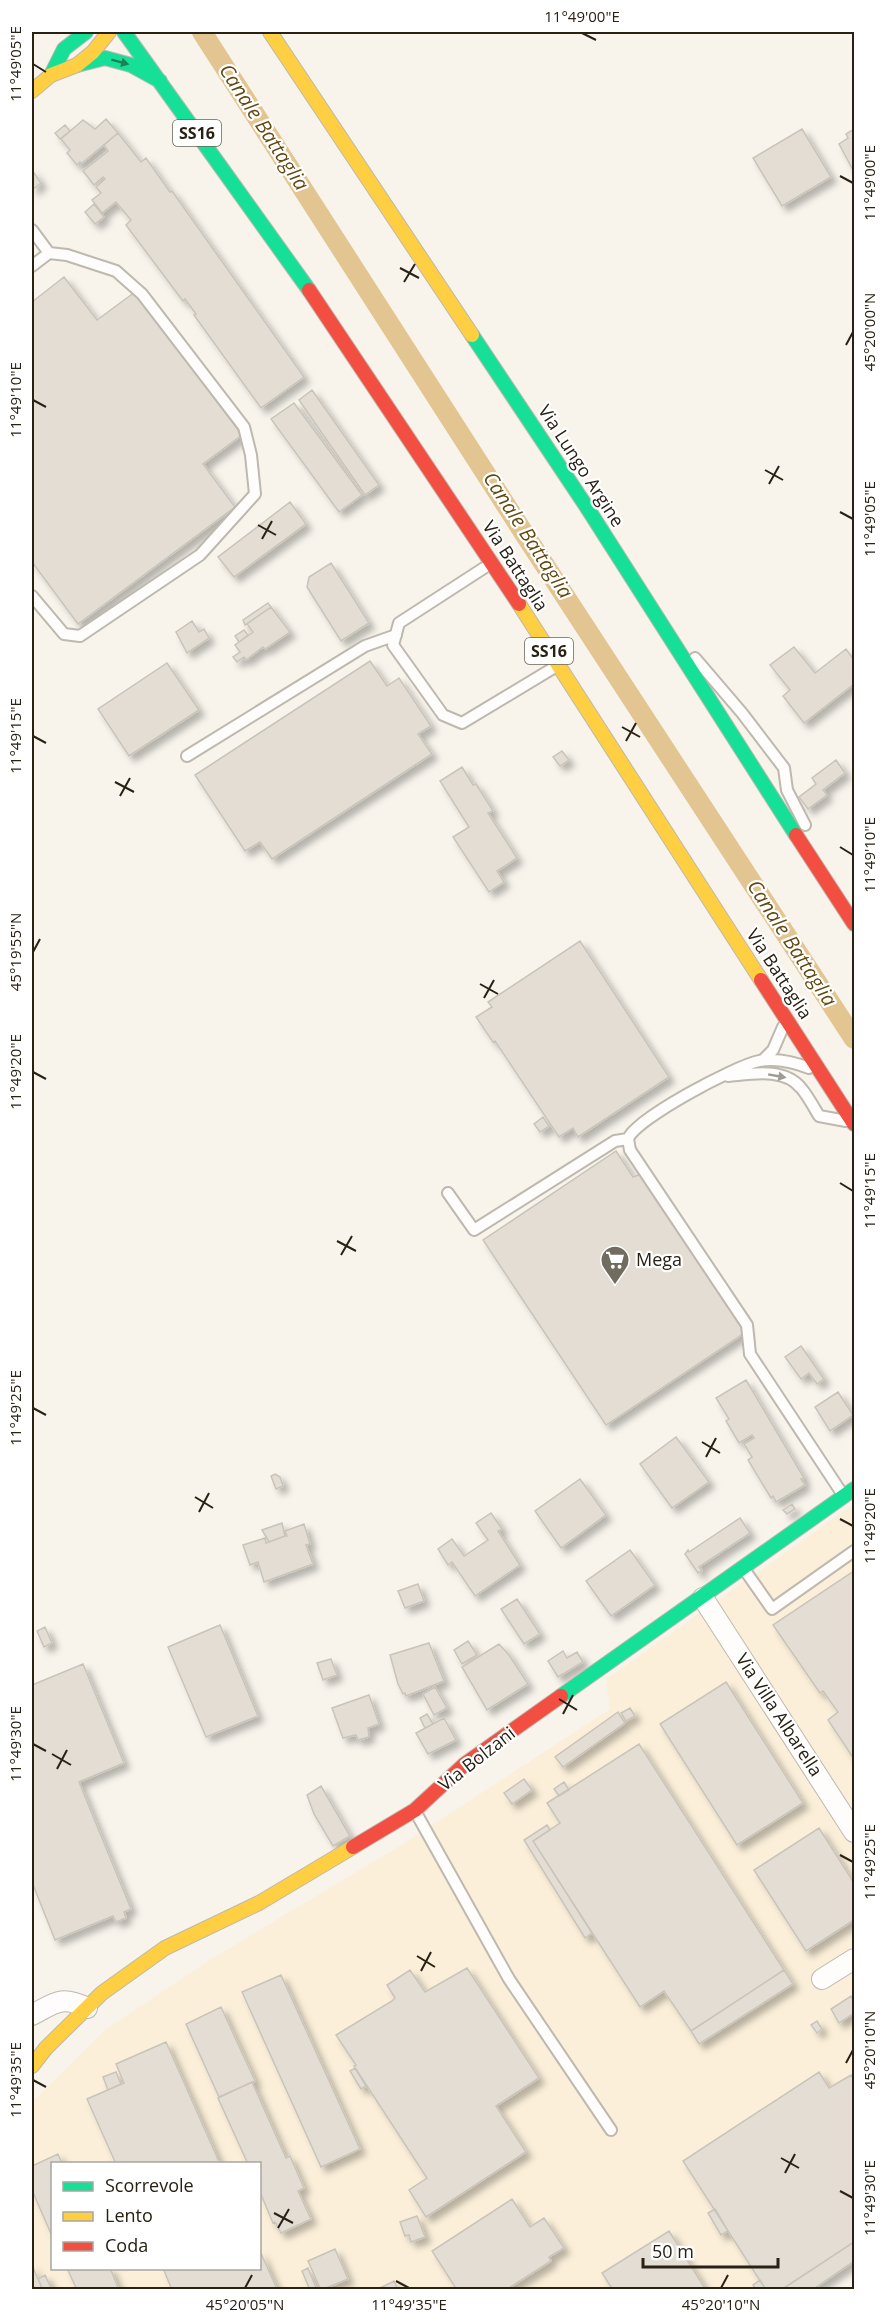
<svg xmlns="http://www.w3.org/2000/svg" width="886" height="2321" font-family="'Open Sans',sans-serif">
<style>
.built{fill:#fbefd9;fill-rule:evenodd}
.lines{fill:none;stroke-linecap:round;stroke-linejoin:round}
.canal{stroke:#e2c590;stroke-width:20}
.building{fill:#e3ddd3;stroke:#c9c4ba;stroke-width:1.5;filter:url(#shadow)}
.lane-casing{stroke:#beb8ae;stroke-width:14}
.street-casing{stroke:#beb8ae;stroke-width:22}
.fast-casing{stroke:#beb8ae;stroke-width:16}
.slow-casing{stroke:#beb8ae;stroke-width:16}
.jam-casing{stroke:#beb8ae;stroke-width:16}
.lane{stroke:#fefdfc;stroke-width:10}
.street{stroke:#fefdfc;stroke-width:20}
.fast{stroke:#16e098;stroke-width:14}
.slow{stroke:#ffcf43;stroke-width:14}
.jam{stroke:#f24e42;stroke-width:14}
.oneway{fill:#1f8056}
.oneway2{fill:#9e9a94}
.ticks{fill:none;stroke:#282114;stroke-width:2}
.labels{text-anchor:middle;stroke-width:4.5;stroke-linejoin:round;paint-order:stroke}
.shield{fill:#fff;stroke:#68645a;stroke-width:1.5}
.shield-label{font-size:16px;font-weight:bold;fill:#282114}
.street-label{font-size:18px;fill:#282114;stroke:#fff}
.poi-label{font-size:18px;fill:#282114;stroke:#fff;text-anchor:start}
.water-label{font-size:20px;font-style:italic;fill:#634910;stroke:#fff}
.neatline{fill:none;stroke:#282114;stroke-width:2}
.ticks-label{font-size:15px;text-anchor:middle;fill:#282114}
</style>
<defs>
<filter id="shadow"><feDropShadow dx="5.5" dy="5.5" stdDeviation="3" flood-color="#0004"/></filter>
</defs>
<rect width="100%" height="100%" fill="#f8f4ec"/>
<path class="built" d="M854 1504V2257L806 2290H32V2102L105 2030 211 1959 406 1842 610 1709 606 1679ZM52 2164H260V2268H52Z"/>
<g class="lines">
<path class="canal" d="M202 32 527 538 854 1039"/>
</g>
<path class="building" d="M106 119 118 133 81 164 80 162 77 165 67 153 70 150 61 139 83 120 95 129Z
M65 125 70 131 60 139 55 133Z
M802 129 831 177 782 206 753 158Z
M854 129V169L853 170 839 144 848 138 846 134Z
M118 133 141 162 146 158 170 192 172 191 304 377 261 408 194 315 196 314 185 299 183 301 126 225 131 220 116 202 102 213 92 200 101 193 96 187 105 179 103 177 94 185 83 171 108 151 104 145Z
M32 170 41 183 32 190Z
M94 204 104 217 95 224 85 212Z
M64 277 97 320 135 292 242 435 203 464 235 507 78 624 32 562V302Z
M312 390 379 485 365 495 299 400Z
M294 403 362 495 339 512 271 419Z
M290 502 306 524 234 577 218 557Z
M331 563 369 623 341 641 307 587 309 577Z
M268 603 271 607 245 625 243 620Z
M271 607 290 632 265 649 263 647 246 660 244 657 237 662 233 657 240 652 235 645 253 632 247 624Z
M192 621 199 632 204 629 209 638 187 653 176 632Z
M244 630 248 635 239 642 235 636Z
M794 647 815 673 846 649 854 660V684L804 723 783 696 790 690 770 665Z
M370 661 387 686 399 678 431 726 418 734 432 754 272 859 260 842 245 851 195 775Z
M167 663 199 710 129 756 98 709Z
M562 751 569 760 560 766 553 757Z
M836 760 845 773 823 790 827 795 808 809 799 797 816 784 812 778Z
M462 767 473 785 476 784 493 811 488 813 517 858 497 871 504 882 489 892 453 837 469 827 440 781Z
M580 941 669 1077 578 1137 573 1128 559 1137 495 1041 493 1042 476 1017 492 1007 488 1002Z
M543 1117 549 1126 540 1132 534 1124Z
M616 1151 633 1177 641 1174 746 1332 606 1425 483 1240Z
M801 1346 824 1379 817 1384 809 1373 801 1379 785 1357Z
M746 1380 804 1478 801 1479 805 1485 776 1502 773 1496 771 1498 748 1460 752 1457 744 1444 754 1438 752 1435 739 1443 726 1421 729 1419 716 1398Z
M838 1392 853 1415 830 1431 815 1407Z
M676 1437 709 1482 672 1508 640 1464Z
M275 1474 280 1477 283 1486 276 1489 271 1476Z
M580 1479 606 1515 561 1548 535 1511Z
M792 1504 795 1509 787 1514 783 1510Z
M491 1513 502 1529 498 1531 520 1565 475 1596 452 1562 448 1565 438 1549 452 1539 464 1556 488 1540 476 1523Z
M740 1518 750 1533 699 1567 702 1571 698 1573 685 1554 688 1550 689 1552Z
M282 1523 285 1536 269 1542 262 1530Z
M304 1524 310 1544 306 1545 313 1564 264 1582 258 1562 250 1565 243 1545 265 1538 266 1543 285 1536H287L285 1531Z
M630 1550 655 1585 611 1616 586 1581Z
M854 1571V1759L828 1720 838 1712 823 1691 820 1693 773 1625Z
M418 1584 424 1601 405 1608 398 1591Z
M517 1599 540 1634 524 1644 501 1609Z
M220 1625 258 1716 206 1737 168 1647Z
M45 1627 52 1643 44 1647 37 1631Z
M468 1641 477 1655 462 1664 454 1650Z
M429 1643 444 1681 406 1696 405 1693 403 1694 398 1684 390 1655Z
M499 1644 509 1655 528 1684 487 1710 462 1667Z
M563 1651 567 1658 577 1652 583 1662 558 1677 548 1661Z
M331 1659 337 1675 323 1680 317 1663Z
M83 1664 124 1763 79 1782 131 1909 124 1912 126 1918 116 1922 113 1916 55 1940 32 1882V1685Z
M726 1682 803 1803 737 1845 660 1724Z
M435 1687 447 1708 434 1715 423 1694Z
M369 1695 379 1724 368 1728 369 1737 358 1740 356 1735 343 1738 332 1708Z
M630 1708 635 1716 626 1721 621 1713Z
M618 1712 625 1723 563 1767 555 1757Z
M427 1714 433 1724 425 1728 420 1718Z
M444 1718 456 1740 428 1754 416 1733Z
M639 1744 784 1970 691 2031 664 1991 640 2007 533 1841 560 1823 547 1803Z
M524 1779 532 1790 512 1804 504 1793Z
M564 1782 569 1790 559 1796 554 1789Z
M321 1786 350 1836 333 1846 314 1814 307 1795Z
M547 1825 550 1830 533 1841 592 1933 585 1938 524 1840Z
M819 1828 854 1883V1920L806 1951 754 1870Z
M467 1968 539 2078 496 2106 526 2152 426 2217 409 2190 427 2178 354 2066 356 2065 336 2035 392 2001 395 1998 387 1985 410 1970 425 1992Z
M784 1970 793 1984 699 2044 691 2031Z
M281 1975 360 2149 321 2167 242 1992Z
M851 1996 854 2002V2013L839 2023 831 2009Z
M221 2007 255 2081 219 2097 186 2024Z
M817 2021 822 2029 817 2033 811 2025Z
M166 2042 220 2164H116L87 2099 124 2083 116 2064Z
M355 2068 366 2086 361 2089 350 2071Z
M116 2072 121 2084 108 2090 103 2077Z
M819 2072 829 2088 851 2075 854 2080V2242L781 2290H766L683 2161Z
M252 2082 286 2158 290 2156 304 2188 298 2191 311 2219 281 2233 275 2222 273 2223 260 2192V2164H248L218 2098Z
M58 2154 62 2164H52V2236L32 2190V2166Z
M512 2199 530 2227 544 2218 564 2248 549 2257 551 2261 506 2290H457L432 2251Z
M715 2209 728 2231 721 2235 708 2213Z
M417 2216 425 2237 411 2242 409 2235 405 2236 400 2222Z
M669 2231 706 2290H613L602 2273Z
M854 2242V2261L812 2290H781Z
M335 2249 348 2279 321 2290 308 2261Z
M260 2251 276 2287 270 2290H172L163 2268H260Z
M32 2265 38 2279 43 2290H32Z
M67 2268H110L119 2290H77Z
M308 2268 317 2290H310L302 2271Z
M45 2275 51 2288 43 2290 38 2279Z
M760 2280 766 2290H756L753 2285Z
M394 2281 398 2290H376Z"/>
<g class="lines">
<g class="lane-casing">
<path id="lane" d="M32 230 49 253 32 266
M490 564 399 623 393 645 443 715 462 723 555 667
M32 596 64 634 80 636 200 555 255 494 251 455 244 427 142 294 116 271 67 255 49 253
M695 658 742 713 784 768 787 790 805 825
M187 756 365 646 396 635
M762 1061 773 1050 783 1027
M728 1076C751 1074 784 1067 801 1088 808 1096 813 1106 819 1116L846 1121
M628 1139 630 1150 747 1325 750 1354 843 1495
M448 1193 474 1230 615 1141 628 1139C635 1119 735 1066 759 1061 776 1058 794 1062 809 1068
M744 1569 772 1609 854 1551
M415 1811 509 1979 611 2130"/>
</g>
<g class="street-casing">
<path id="street" d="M703 1598 854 1832
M822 1979 854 1959
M32 2015C55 2003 61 1995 87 2008"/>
</g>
<g class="fast-casing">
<path id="fast" d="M124 32 309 290
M77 65 105 58 131 65 160 81
M51 75 64 49 86 32
M472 335 588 509 796 835
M561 1696 854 1489"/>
</g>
<g class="slow-casing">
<path id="slow" d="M270 32 472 335
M32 91 51 75 77 65 93 52 109 32
M519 604 761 980
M32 2066 46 2048 102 1993 165 1948 259 1903 353 1847"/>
</g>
<g class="jam-casing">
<path id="jam" d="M309 290 519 604
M796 835 854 924
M761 980 854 1124
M353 1847 415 1810 465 1764 561 1696"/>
</g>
<use href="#lane" class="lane"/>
<use href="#street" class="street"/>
<use href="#fast" class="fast"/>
<use href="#slow" class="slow"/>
<use href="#jam" class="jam"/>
</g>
<defs><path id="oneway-solid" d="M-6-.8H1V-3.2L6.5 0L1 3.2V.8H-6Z" transform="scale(1.5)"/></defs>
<use class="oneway" href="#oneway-solid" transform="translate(120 62) rotate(15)"/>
<use class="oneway2" href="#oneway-solid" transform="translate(777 1076) rotate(10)"/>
<path class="ticks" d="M582 33 596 40M33 64 46 72M840 176 853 183M400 268 419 278M404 282 415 264M846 345 853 332M33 400 46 407M765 470 783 480M769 484 779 466M840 512 853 519M258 525 276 535M262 539 272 521M622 727 640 737M33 736 46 743M626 741 636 723M115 782 134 792M120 796 130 778M840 847 853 855M33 952 40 939M480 984 498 994M484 998 494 980M33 1072 46 1079M840 1183 853 1191M337 1241 356 1251M341 1255 352 1236M33 1408 46 1415M702 1442 720 1453M706 1457 716 1438M195 1497 213 1508M199 1512 209 1493M840 1519 853 1526M559 1699 577 1710M563 1714 573 1695M33 1744 46 1751M52 1754 71 1765M57 1769 67 1750M840 1855 853 1862M417 1956 435 1967M421 1971 431 1952M846 2063 853 2050M33 2080 46 2087M781 2158 799 2168M785 2173 795 2154M840 2191 853 2198M274 2213 293 2223M278 2228 289 2209M396 2281 409 2288M245 2288 252 2275M721 2288 728 2275"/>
<defs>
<g id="supermarket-pin" transform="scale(1.5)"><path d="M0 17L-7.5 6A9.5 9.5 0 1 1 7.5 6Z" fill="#716b60" stroke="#fff"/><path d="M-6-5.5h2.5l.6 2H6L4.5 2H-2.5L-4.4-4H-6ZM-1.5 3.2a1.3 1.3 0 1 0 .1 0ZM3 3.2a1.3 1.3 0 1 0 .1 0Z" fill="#fff"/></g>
</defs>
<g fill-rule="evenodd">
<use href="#supermarket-pin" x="615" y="1260"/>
</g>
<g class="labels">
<g class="shield">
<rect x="173" y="120" width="48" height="26" rx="4.5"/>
<rect x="525" y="638" width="48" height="26" rx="4.5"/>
</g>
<g class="shield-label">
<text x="197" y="139">SS16</text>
<text x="549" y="657">SS16</text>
</g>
<g class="street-label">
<text transform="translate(581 466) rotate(57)" y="6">Via Lungo Argine</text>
<text transform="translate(515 566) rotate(57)" y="6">Via Battaglia</text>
<text transform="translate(779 974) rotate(57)" y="6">Via Battaglia</text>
<text transform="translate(779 1715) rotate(57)" y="6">Via Villa Albarella</text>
<text transform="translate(477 1759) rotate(-38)" y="6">Via Bolzani</text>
</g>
<g class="poi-label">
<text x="636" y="1266">Mega</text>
</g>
<g class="water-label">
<text transform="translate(264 127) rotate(57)" y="7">Canale Battaglia</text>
<text transform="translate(528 535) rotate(57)" y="7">Canale Battaglia</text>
<text transform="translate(792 943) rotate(57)" y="7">Canale Battaglia</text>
</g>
</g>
<rect width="886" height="2321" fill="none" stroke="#ffffff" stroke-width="66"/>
<rect x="51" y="2162" width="210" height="108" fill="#ffffff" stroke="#a9a6a1" stroke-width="1.5"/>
<rect x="63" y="2182" width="30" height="9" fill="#16e098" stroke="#a9a6a1" stroke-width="1.5"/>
<text x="105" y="2192" font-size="18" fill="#282114">Scorrevole</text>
<rect x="63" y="2212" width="30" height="9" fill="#ffcf43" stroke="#a9a6a1" stroke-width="1.5"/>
<text x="105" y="2222" font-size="18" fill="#282114">Lento</text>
<rect x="63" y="2242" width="30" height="9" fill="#f24e42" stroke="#a9a6a1" stroke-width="1.5"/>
<text x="105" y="2252" font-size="18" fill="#282114">Coda</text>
<path d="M643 2258v9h135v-9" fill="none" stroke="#282114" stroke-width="3"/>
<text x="652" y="2258" font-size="18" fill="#282114" stroke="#ffffff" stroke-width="4.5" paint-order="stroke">50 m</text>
<rect x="33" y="33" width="820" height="2255" class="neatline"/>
<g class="ticks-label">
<text x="582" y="22">11°49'00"E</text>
<text transform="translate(16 64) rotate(-90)" y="5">11°49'05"E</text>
<text transform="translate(870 183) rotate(-90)" y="5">11°49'00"E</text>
<text transform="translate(870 332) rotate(-90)" y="5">45°20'00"N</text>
<text transform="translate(16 400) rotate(-90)" y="5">11°49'10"E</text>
<text transform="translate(870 519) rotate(-90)" y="5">11°49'05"E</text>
<text transform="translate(16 736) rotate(-90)" y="5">11°49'15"E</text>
<text transform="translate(870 855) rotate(-90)" y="5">11°49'10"E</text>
<text transform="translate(16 952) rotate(-90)" y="5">45°19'55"N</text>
<text transform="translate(16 1072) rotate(-90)" y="5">11°49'20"E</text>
<text transform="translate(870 1191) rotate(-90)" y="5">11°49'15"E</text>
<text transform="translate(16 1408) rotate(-90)" y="5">11°49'25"E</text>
<text transform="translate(870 1526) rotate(-90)" y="5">11°49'20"E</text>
<text transform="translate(16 1744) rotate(-90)" y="5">11°49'30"E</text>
<text transform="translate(870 1862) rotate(-90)" y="5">11°49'25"E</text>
<text transform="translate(870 2050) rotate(-90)" y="5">45°20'10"N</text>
<text transform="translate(16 2080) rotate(-90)" y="5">11°49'35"E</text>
<text transform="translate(870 2198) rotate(-90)" y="5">11°49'30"E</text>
<text x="245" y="2310">45°20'05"N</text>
<text x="409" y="2310">11°49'35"E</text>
<text x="721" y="2310">45°20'10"N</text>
</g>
</svg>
